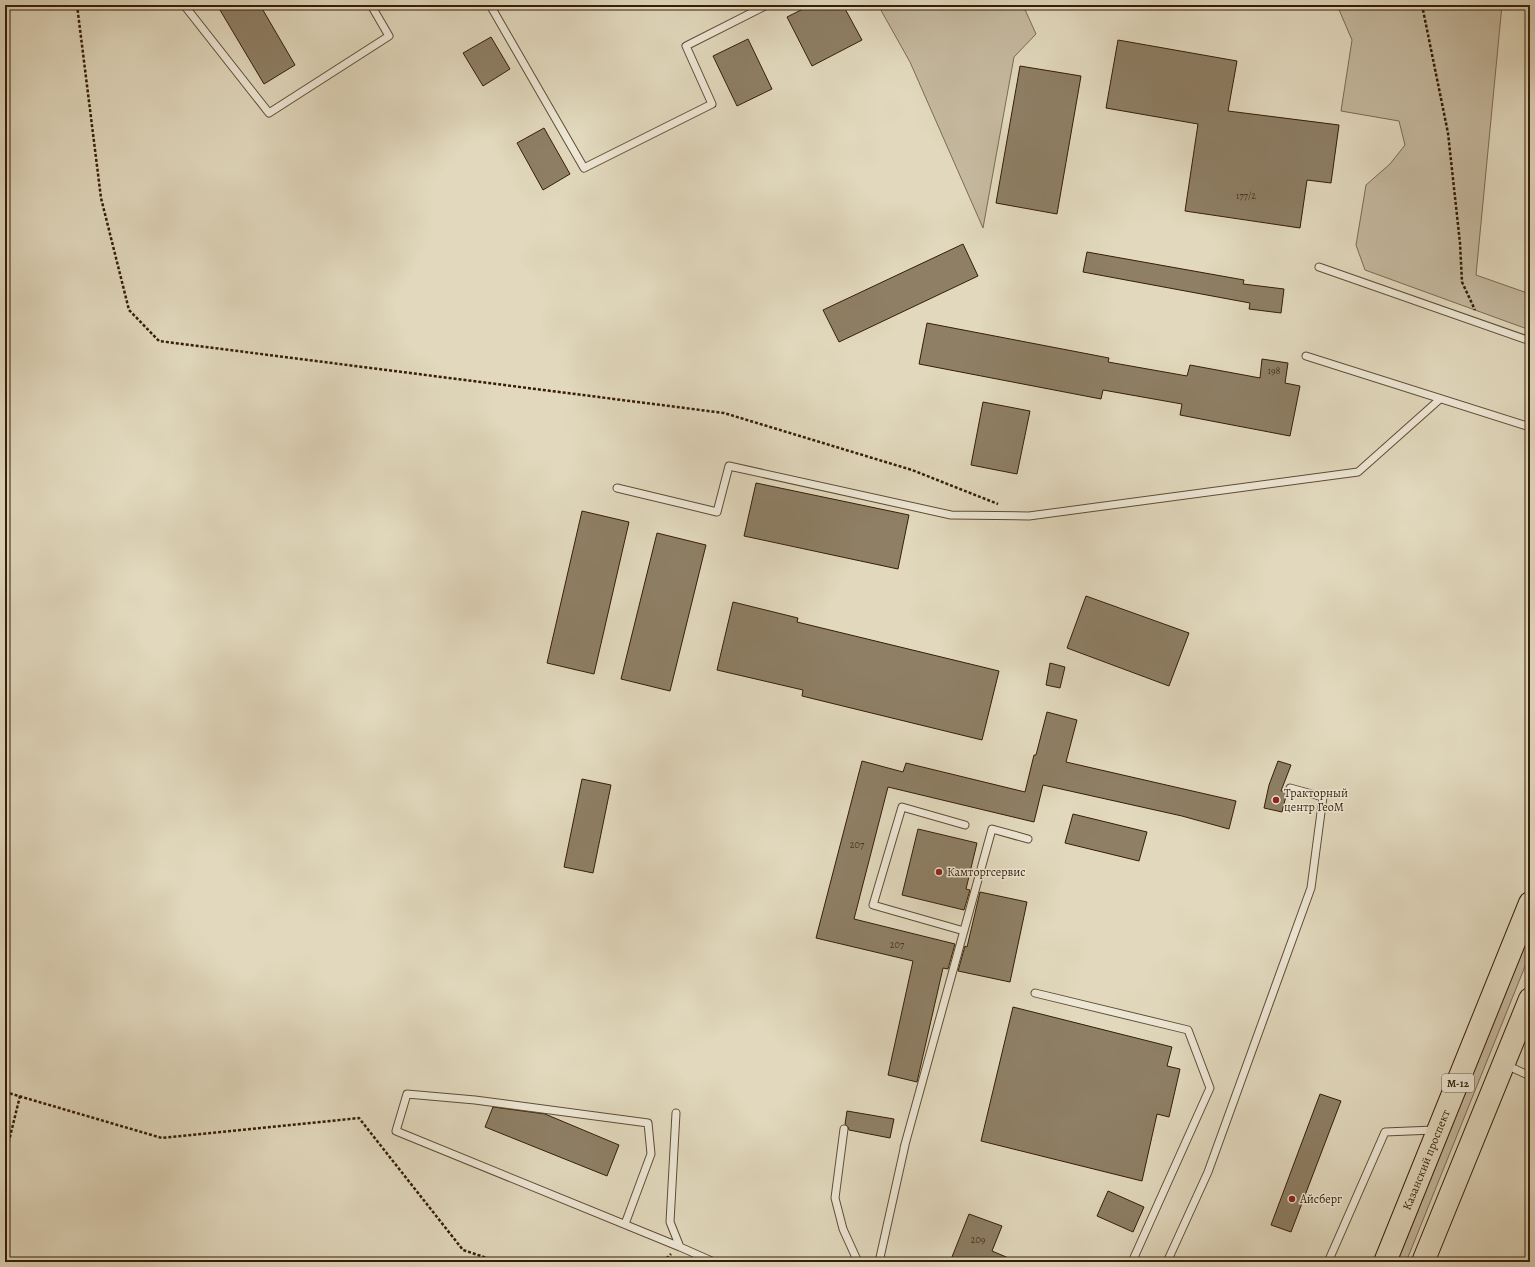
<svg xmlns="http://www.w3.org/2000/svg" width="1535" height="1267" font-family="Alegreya,serif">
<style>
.green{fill:#c4b89e;stroke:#7c6b52}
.building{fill:#8e7f65;stroke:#351e06}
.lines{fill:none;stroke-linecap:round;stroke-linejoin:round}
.lane-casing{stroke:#604c34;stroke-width:9}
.primary-casing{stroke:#351e06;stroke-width:24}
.path{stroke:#351e06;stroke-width:2.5;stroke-dasharray:3 2;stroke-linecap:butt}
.lane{stroke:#ece6d4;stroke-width:7}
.primary{stroke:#e1d8bd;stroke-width:22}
.poi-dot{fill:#8f2418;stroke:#ece6d4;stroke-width:1.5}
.labels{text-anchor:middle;stroke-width:3;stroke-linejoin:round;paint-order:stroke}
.number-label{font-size:10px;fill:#4b361e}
.shield{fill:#ece6d4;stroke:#6c5a44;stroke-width:1}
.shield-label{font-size:11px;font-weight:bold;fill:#351e06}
.poi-label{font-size:12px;fill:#351e06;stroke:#ece6d4;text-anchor:start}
.street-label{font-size:12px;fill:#351e06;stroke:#ece6d4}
</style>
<rect width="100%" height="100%" fill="#e1d8bd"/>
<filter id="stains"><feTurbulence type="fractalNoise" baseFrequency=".005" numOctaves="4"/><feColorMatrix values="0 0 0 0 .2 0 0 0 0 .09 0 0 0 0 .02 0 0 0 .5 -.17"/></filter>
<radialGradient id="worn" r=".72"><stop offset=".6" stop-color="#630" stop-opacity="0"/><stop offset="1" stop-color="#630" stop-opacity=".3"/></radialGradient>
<path class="green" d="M878 5H1023L1036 34 1014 57 983 228 910 62Z
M1337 5H1502L1476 275 1530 294V330L1365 270 1356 245 1366 185 1390 164 1405 145 1399 121 1341 111 1352 40Z
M1530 931V954L1406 1262H1396Z"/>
<path class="building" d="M217 5H260L295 65 264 84Z
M811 5H843L862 40 812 66 787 17Z
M491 37 510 69 483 86 463 53Z
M748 39 772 89 737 106 713 56Z
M1118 40 1237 61 1228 111 1339 125 1331 183 1307 180 1300 228 1185 211 1198 124 1106 108Z
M1020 66 1081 76 1057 214 996 203Z
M544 128 570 174 543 190 517 143Z
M963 244 978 276 839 342 823 310Z
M1087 252 1244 280 1243 284 1284 289 1281 313 1249 309 1250 303 1083 272Z
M927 323 1109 358 1108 362 1187 376 1190 365 1260 378 1262 359 1288 363 1285 383 1300 386 1290 436 1180 415 1182 404 1103 390 1101 399 919 364Z
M983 402 1030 411 1017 474 971 465Z
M756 483 909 515 898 569 744 536Z
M582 511 629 522 594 674 547 663Z
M657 533 706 545 670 691 621 679Z
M1086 596 1189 633 1169 686 1067 648Z
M733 602 798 618 797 622 999 671 982 740 802 696 803 690 717 670Z
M1050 663 1065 667 1060 688 1046 685Z
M1047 712 1077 720 1066 762 1236 801 1229 829 1182 816 1043 785 1034 822 888 787 854 919 955 944 948 969 943 968 917 1082 888 1075 913 961 816 938 862 761 903 772 906 763 1025 792 1034 755H1036Z
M1278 761 1291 765 1281 791 1287 792 1282 812 1264 808 1269 785Z
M582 779 611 785 593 873 564 867Z
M1073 814 1147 832 1139 861 1065 843Z
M918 829 977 843 966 889 970 890 964 910 902 895Z
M980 892 1027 902 1010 982 958 971 965 946 967 947Z
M1013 1007 1172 1047 1167 1066 1180 1069 1169 1117 1157 1114 1142 1181 981 1141Z
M1320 1094 1341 1101 1291 1232 1271 1225Z
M493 1107 545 1114 619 1145 607 1176 485 1127Z
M847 1111 894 1119 890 1138 849 1130 848 1127 845 1124Z
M1108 1191 1144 1207 1133 1232 1097 1216Z
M969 1214 1002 1226 992 1251 1018 1262H966L952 1257Z"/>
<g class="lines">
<g class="lane-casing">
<path id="lane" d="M184 5 269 113 389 36 371 5
M490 5 584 168 712 104 686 46 767 5
M1319 267 1530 341
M1306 356 1530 427
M617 488 717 512 729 466 951 515 1029 516 1358 472 1440 399
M964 931 873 905 902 807 965 825
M1035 993 1188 1030 1210 1088 1132 1262
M1506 1065 1530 1076
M676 1113 670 1222 680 1247 714 1262
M844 1129 835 1198 843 1229 858 1262
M904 1148 992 829 1028 839
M625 1224 651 1154 648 1123 475 1100 407 1094 396 1131 680 1247
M879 1262 905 1145
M1167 1262 1208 1172 1311 888 1323 797 1290 788
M1328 1262 1385 1132 1434 1130"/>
</g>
<g class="primary-casing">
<g id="primary">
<path id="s1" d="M1385 1262 1530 903"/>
<path d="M1423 1262 1530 999"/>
</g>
</g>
<path class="path" d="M77 5 101 198 129 310 159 341 724 413 912 470 998 504
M1422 5 1448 133 1460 243 1462 282 1475 310
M5 1092 162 1138 359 1118 463 1250 499 1262
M5 1157 20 1096
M663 1262 671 1254"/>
<use href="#lane" class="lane"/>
<use href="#primary" class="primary"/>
</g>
<g class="poi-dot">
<circle cx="1276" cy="800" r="4"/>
<circle cx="939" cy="872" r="4"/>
<circle cx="1292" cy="1199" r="4"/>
</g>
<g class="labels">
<g class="number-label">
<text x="1246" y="199">177/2</text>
<text x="1274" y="374">198</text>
<text x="857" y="848">207</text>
<text x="897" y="948">207</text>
<text x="978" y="1243">209</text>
</g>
<rect class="shield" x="1442" y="1074" width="32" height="18" rx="3"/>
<g class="shield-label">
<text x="1458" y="1087">М-12</text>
</g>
<g class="poi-label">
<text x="1284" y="797">Тракторный<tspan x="1284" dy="14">центр ГеоМ</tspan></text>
<text x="947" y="876">Камторгсервис</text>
<text x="1300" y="1203">Айсберг</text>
</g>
<g class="street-label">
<text dy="4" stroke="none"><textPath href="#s1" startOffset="110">Казанский проспект</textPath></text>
</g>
</g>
<rect width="1535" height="1267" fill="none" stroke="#e1d8bd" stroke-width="20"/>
<rect x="6" y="6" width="1523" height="1255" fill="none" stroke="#351e06" stroke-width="2"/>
<rect x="10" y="10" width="1515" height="1247" fill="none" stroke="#351e06"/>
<rect width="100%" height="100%" filter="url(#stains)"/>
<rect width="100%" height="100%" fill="url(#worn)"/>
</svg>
